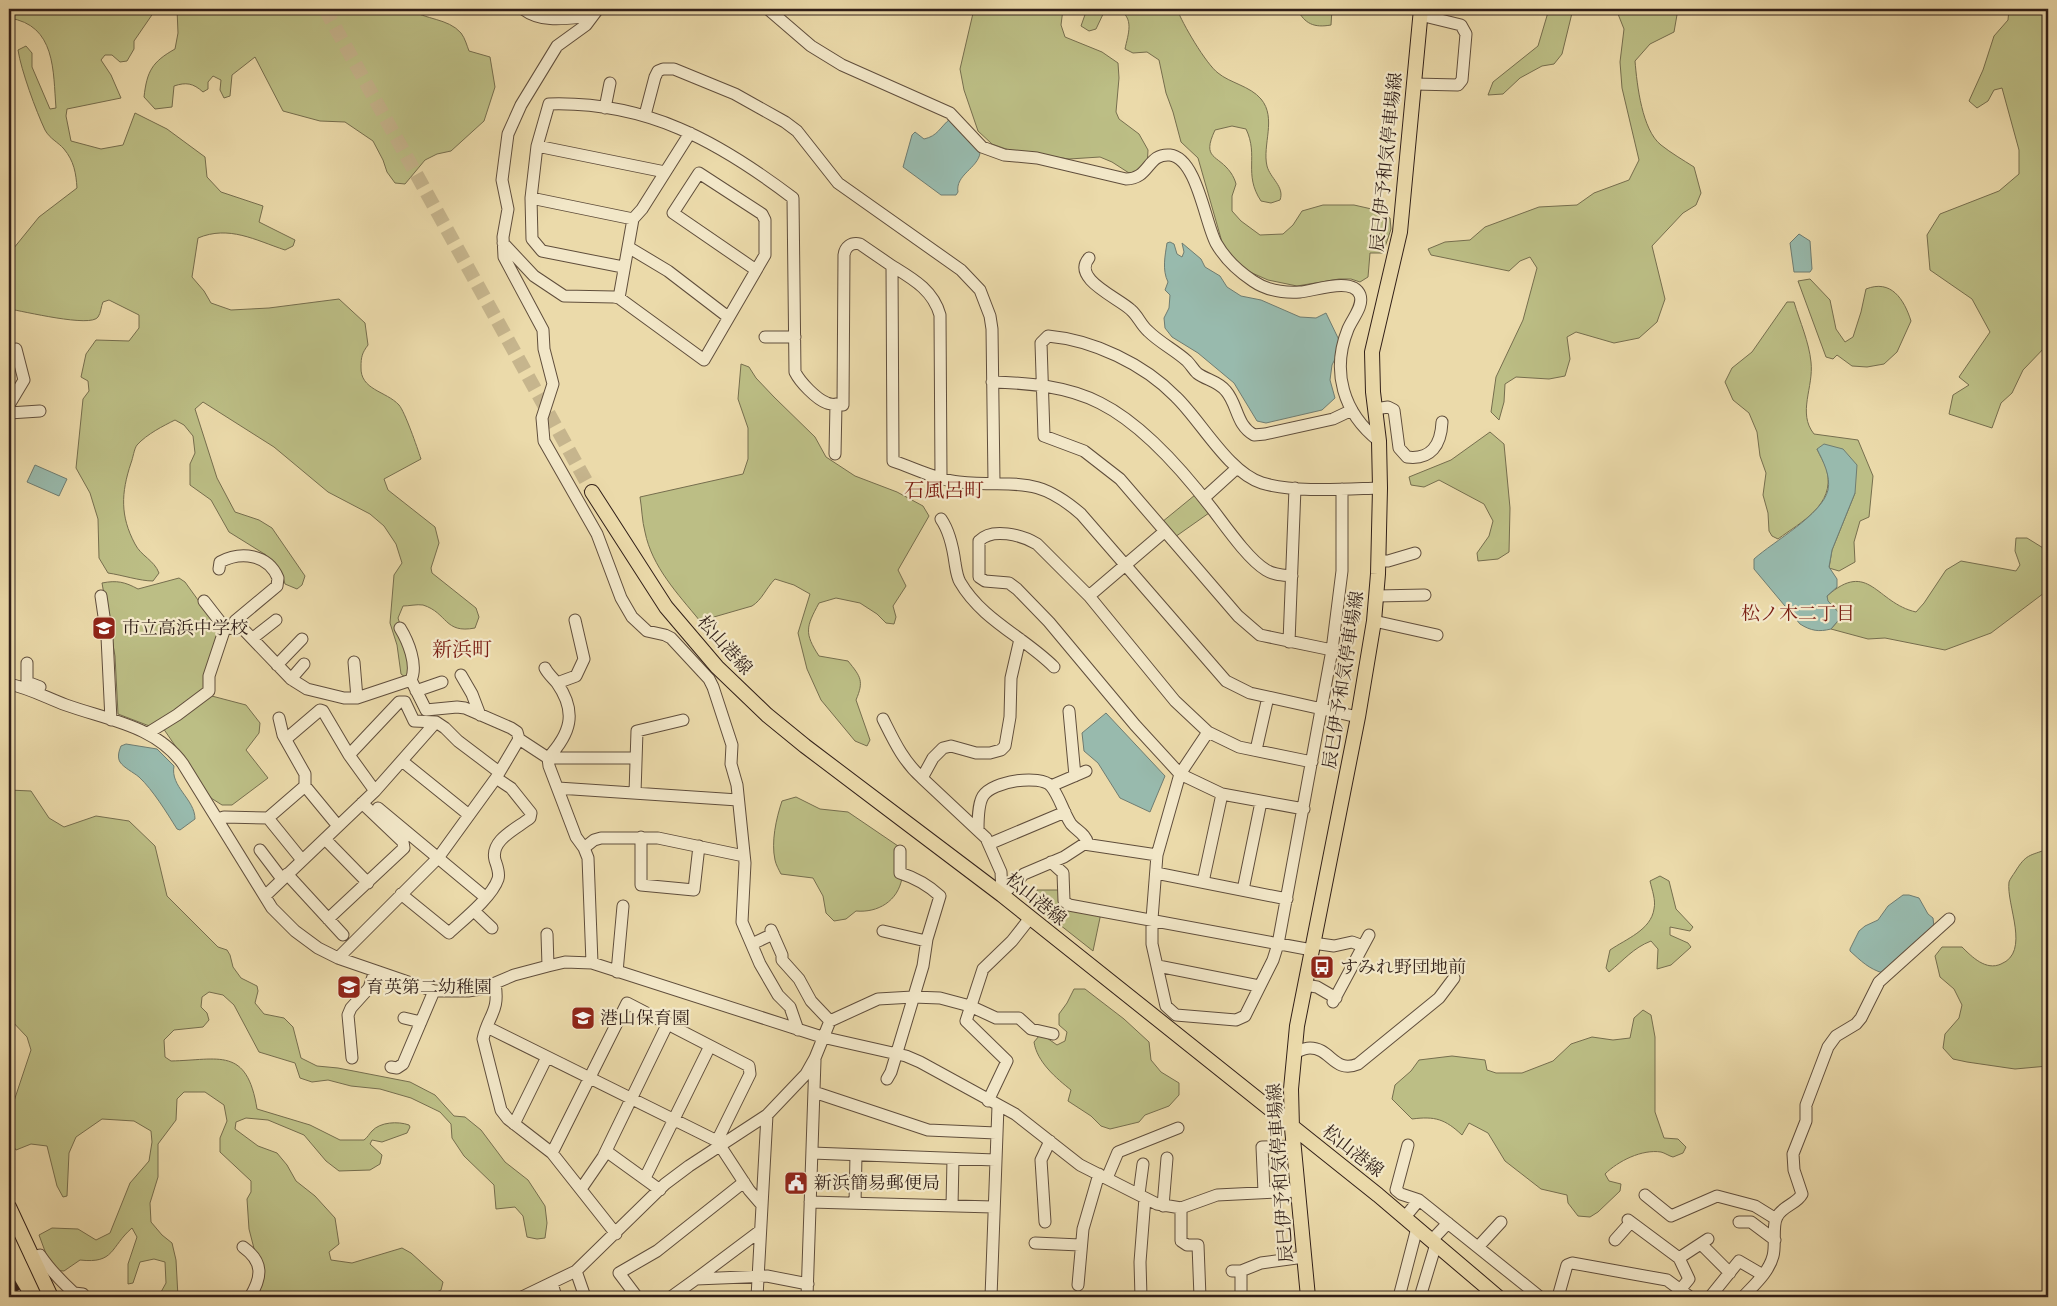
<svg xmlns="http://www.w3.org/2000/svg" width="2057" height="1306" font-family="Vollkorn,'Noto Serif JP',serif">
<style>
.green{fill:#bcbe85;stroke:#766e4e}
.water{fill:#98baad;stroke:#6f7c71}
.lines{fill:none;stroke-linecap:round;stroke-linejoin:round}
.major-tunnel{stroke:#c6b58d;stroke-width:14;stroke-dasharray:14 7;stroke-linecap:butt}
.minor-casing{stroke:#604e3c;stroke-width:13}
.major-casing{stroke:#311f18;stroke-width:16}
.minor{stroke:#f2e7c8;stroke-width:11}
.major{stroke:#ebdaaa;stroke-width:14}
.rail-casing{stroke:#311f18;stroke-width:5}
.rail{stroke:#f2e7c8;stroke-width:3;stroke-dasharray:9;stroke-linecap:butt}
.labels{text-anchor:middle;stroke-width:4.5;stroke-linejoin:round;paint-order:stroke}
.street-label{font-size:18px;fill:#311f18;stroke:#f2e7c8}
.poi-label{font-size:18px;fill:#311f18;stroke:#f2e7c8;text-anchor:start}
.neighbourhood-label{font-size:19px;fill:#7a1f14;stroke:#f2e7c8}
.quarter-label{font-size:20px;fill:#7a1f14;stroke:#f2e7c8}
</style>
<rect width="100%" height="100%" fill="#ebdaaa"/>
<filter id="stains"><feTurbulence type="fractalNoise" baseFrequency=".004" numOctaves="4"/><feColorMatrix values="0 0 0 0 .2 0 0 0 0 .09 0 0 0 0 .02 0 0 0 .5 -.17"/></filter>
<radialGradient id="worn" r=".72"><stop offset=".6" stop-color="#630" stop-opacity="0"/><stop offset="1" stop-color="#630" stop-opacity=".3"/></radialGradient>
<path class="green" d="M9 9H156L134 41V49L127 61 120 62 112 55H105L101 60 111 75 121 98 67 109 66 116 71 141 101 149 123 145 135 113 167 129 205 157 207 177 221 192 263 206 259 222 295 240 293 246 285 250C255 240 229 225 198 238L192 277 204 291 211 303 231 310 269 308 339 299 365 323 368 345C362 353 361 357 361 367 360 390 386 391 399 405 405 412 417 447 421 459L384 479 388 490 435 527 439 543 431 568 432 573 476 608 479 617 475 628C444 634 448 613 423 605 417 604 409 606 403 606L398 618 408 649 410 674 405 677 401 674 397 645 390 623 394 575 402 563 396 544 384 526 370 514 328 492 274 447 203 402 195 409 217 478 235 512 259 520 272 528 305 576 302 585 297 589 285 584 282 573 266 555 229 532 211 500 190 485V464L195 453 193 436 184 425 175 420C163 426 147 434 137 445 134 449 133 458 131 463 121 493 120 516 135 544 141 556 154 560 159 573L153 581C140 581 122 575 108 573L99 558 98 519 90 493 76 468 83 399 89 391 88 381 81 377 86 354 96 340 129 341 139 328V315L109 300 103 302C101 306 101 313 98 317 91 328 23 311 9 309V254L39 217 77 188C76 173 74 161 64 149 58 142 50 139 45 130 36 111 21 70 18 50L26 46 32 53V67L50 109 56 108C53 71 56 25 9 18Z
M177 9H410C425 20 448 18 461 33 465 38 467 46 469 51L490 57 495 87 484 121 451 151 437 154 425 160 405 184 395 183 387 172 383 160 373 141 345 122 320 121 283 111 255 57 232 75 230 96 224 98 220 90 221 80 213 76 208 82V89L203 92C193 83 186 82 174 86L172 107 155 109 144 97C147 71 152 62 175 49L178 33Z
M974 9H1063L1061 25 1065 37 1102 52 1118 63 1119 78 1116 112 1119 119 1139 134 1148 150 1147 168 1143 172 1129 173 1112 162 1100 157 1069 159 1009 150 992 144 978 131 964 90 960 69Z
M1087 9H1108L1105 10 1096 29 1089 31 1081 26Z
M1118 9H1177C1182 23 1206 64 1218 73 1230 83 1250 86 1261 99 1277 118 1262 145 1267 166 1270 178 1285 187 1280 200L1271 203 1261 201C1243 174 1259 156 1246 129L1232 126 1215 130C1201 160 1218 154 1231 173 1233 176 1235 180 1236 184L1232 196V211L1241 221 1260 235 1283 234 1293 225 1302 211 1323 205H1354L1376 210 1390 218 1391 229 1383 253H1370L1368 277 1360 282 1351 279H1339L1297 286 1268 280 1243 269 1224 249 1198 158 1181 142 1173 112 1166 93 1159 60 1147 52 1133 53 1125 49C1128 34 1135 18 1118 9Z
M1297 9H1332L1331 25C1314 28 1305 24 1297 9Z
M1549 9H1573L1562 54 1554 64 1542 66 1520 78 1503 94 1488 95 1493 82 1538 46Z
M1609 9H1678L1674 32 1650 44 1635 61C1637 85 1642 130 1661 145 1671 153 1683 160 1694 167L1701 193 1696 205 1683 213 1652 246 1665 299 1657 322 1639 338 1614 343 1576 332 1567 337 1570 359 1565 376 1549 379 1516 377 1505 384 1504 402 1499 420 1491 412 1496 377 1523 320 1537 268 1530 257 1520 261 1509 271 1431 255 1428 249 1445 242 1470 240 1485 227 1539 207 1577 205 1594 193 1629 180 1639 160 1622 88 1620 62 1624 29 1618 14Z
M2009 9H2048V344L2023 370 2012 393 2001 403 1992 428 1949 414 1953 395 1969 385 1959 377 1990 332 1972 299 1930 270 1927 235 1940 214 1999 191 2019 174V150L2002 88 1994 90 1988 101 1977 108 1969 101 1983 70 1994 36 2008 20Z
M1810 279 1830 300 1836 329 1845 342 1853 337 1861 312 1866 289C1891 279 1904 299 1911 321L1897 352 1884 364 1867 367 1852 366 1837 355 1833 359 1826 357 1798 281Z
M1787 302H1794C1800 322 1809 342 1811 362 1814 387 1797 413 1814 434L1858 440 1873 476 1869 517 1860 521 1854 542 1855 562 1839 571 1829 568 1832 550 1855 493 1817 449C1820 456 1825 463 1827 471 1835 505 1801 522 1778 539L1772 536 1769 531 1768 513 1763 495 1766 473 1760 456 1757 432 1749 413 1733 400 1725 382 1732 368 1752 352Z
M741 364 749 367 756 378 774 397 815 437 826 457 855 476 897 492 923 506 929 516 898 570 906 586 893 606 896 617 894 624 886 623 877 614 860 603 836 598 819 603C806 627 804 633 819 656L848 661C861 677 864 681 856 700L870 740 867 746 855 741 821 700 807 669 798 633 810 594 794 585 775 579C766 588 762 600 752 606L700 621C678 594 652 567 645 532 642 521 642 509 640 497L743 474 748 459V428L738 399Z
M1490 432 1504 444 1510 508 1509 552 1498 559 1478 561 1477 553 1489 536 1493 521 1484 504 1439 480 1424 487 1411 485 1409 477 1451 460Z
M1195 495 1209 513 1175 537 1162 522Z
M2016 538H2027L2048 551V590L1991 633 1945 650 1885 638 1868 639 1831 629 1842 616 1827 601V596C1869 559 1876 603 1916 612L1924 603 1946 570 1961 561 2016 571 2020 565 2015 551Z
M179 578 185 582 219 629 205 690 152 727 118 714 115 656 102 583C117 580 125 582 138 589Z
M208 695 246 705 260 723 259 733 246 750 268 778 232 805H222L211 798 163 728Z
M9 790 31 791 49 818 64 827 96 816 129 821 155 846 167 896 218 947 227 950 230 955 233 967 241 978 257 986 258 991 255 1003 264 1014 284 1018 293 1027 301 1058 317 1066 338 1068 410 1082 435 1095 454 1116 465 1117 481 1130 505 1162 528 1180 545 1206 547 1223 545 1238 537 1239 527 1237 523 1216 515 1207 496 1209 494 1185 464 1156 452 1138 451 1124 440 1112 411 1098 380 1089 351 1086 328 1080 312 1082 300 1078 295 1063 259 1052 234 1005 223 995 209 992 202 997 201 1007 207 1013 209 1020 203 1027 174 1030 164 1040 165 1057 171 1061C219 1060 247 1046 257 1109L310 1125 340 1140H364C368 1137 369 1134 372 1131 380 1122 398 1121 409 1125L410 1127 407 1133 382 1142 372 1140 370 1144 382 1155 380 1164 370 1170 339 1171 326 1161 304 1135 268 1120 246 1118 236 1122 235 1129 258 1146 277 1153 287 1165 296 1181 315 1196 335 1218 339 1244 329 1252 331 1260 352 1263 402 1248 411 1253 443 1282 441 1290 426 1297H260L258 1264 249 1229 247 1199 251 1192V1181L220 1152V1138L227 1121 224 1105 205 1092H184L177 1099 176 1120 158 1144V1177L150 1203 151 1222 162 1235 172 1243 176 1260 178 1297H161V1292L166 1283 165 1262 154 1259 140 1262 133 1283 128 1284V1264L137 1237 132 1228C110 1247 115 1264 80 1260L64 1271 52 1270 39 1235 52 1228 78 1229 96 1240 110 1233 130 1183 149 1161 152 1142 151 1131 134 1121 102 1119 76 1137 69 1153 67 1196 63 1197 57 1186 47 1146 31 1144 16 1150 9 1139V1116L31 1050 27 1037 9 1018Z
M796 797 820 809 848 812 898 846C899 856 903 868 902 878 898 901 878 913 856 911L846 919 834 921 826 913 823 896 813 878 781 874C779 870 776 865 775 860 771 842 776 819 782 801Z
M2048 849V1066L2015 1069 1967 1062 1953 1059 1943 1048 1945 1034 1959 1018 1962 1005 1954 989 1940 977 1935 956 1942 947H1962C1972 957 1986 971 2001 964 2031 952 2006 905 2009 882 2010 879 2013 875 2015 872 2026 854 2029 856 2048 849Z
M1660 876 1669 881 1676 909 1693 927 1690 931 1670 927V935L1688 943 1691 947 1671 965 1657 969 1658 949 1651 941C1633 948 1624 960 1609 972L1606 968 1610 950C1626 939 1651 930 1654 909 1656 900 1652 890 1650 881Z
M1037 890H1061L1062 905 1101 913 1093 951 1036 906Z
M1074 989H1085L1124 1019 1149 1042 1151 1060 1161 1072 1179 1083V1095L1169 1106 1145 1115 1139 1122 1110 1129 1101 1126 1091 1116 1068 1101 1071 1090C1056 1078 1037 1062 1034 1042L1039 1036 1047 1038 1057 1045 1065 1041 1067 1032 1059 1025V1014L1067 1003Z
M1643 1010 1651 1015 1655 1037V1112L1664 1138 1678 1139 1686 1147 1683 1153 1673 1157C1669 1156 1665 1153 1661 1152 1642 1149 1618 1161 1605 1174L1609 1181 1621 1184 1620 1191 1598 1212 1590 1217 1578 1216 1568 1203 1567 1195 1541 1189 1505 1161 1488 1133 1469 1123 1462 1135C1445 1119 1435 1116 1412 1119L1392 1099 1395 1085 1411 1071 1419 1060 1452 1056 1485 1060 1487 1070 1496 1073H1522L1553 1061 1571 1044 1592 1037 1613 1040 1630 1038 1634 1018Z"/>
<path class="water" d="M950 119 980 153C978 168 955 175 958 192L956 195H941L903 167 912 135 915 132 924 139C938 136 940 127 950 119Z
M1799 234 1810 241 1812 269 1810 272H1794L1790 243Z
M1170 242 1174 244 1177 254 1182 257 1184 252 1182 243 1201 259 1205 267 1220 276 1227 287 1241 296 1261 300 1300 317 1316 318 1326 313 1339 340 1336 357 1332 365 1330 380 1335 398 1322 410 1266 423 1257 421 1234 383 1198 353 1172 337 1165 328 1164 318 1169 308 1170 295 1165 290 1168 282C1162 270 1165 256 1167 243Z
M1824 444 1843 449 1857 465 1855 493 1832 550 1829 567 1837 579V587L1827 596 1828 601 1842 616 1831 629C1819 632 1811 631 1800 624L1754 569V559C1774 541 1822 515 1828 490 1831 476 1823 461 1817 449Z
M35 465 67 479 59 496 27 482Z
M1106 713 1165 776 1150 812 1120 798 1098 763 1084 751 1082 733Z
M126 744 157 749 174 766C170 787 195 799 195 819L180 830 177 829C167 813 153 790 139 777 133 772 124 768 120 762 117 757 119 751 121 746Z
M1903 895H1909L1919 898 1928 914 1933 918 1934 927 1883 973C1869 969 1861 961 1850 951V949L1859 931 1865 926 1878 920 1888 906Z"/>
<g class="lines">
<path class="major-tunnel" d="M325 9 592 492"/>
<g class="minor-casing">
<path id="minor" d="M523 9C543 24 568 18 592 16
M598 9 586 25 557 46 521 105 508 134 502 180 508 209 503 237 504 257 543 330 544 349 553 384 542 418 544 441 597 534 621 598 632 617 647 631 665 635 671 638 709 679 713 687 732 745 731 764 737 785 745 863 742 922 760 964 778 995 790 1007 798 1030
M768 9 811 46 842 65 950 113 982 147 1004 155 1037 158 1126 179C1150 179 1147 153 1170 155 1197 158 1205 223 1216 243 1225 259 1238 271 1253 281 1266 290 1284 293 1300 292 1314 291 1353 276 1360 295 1364 306 1352 319 1348 329 1331 371 1343 413 1379 441
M1414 84 1458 85 1462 80 1466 34 1461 25 1420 15
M605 108 610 83
M645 115 655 77 658 71 663 69H674L735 94 785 122 797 131 838 183 961 270 980 290 990 316 992 329 994 482
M690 133 642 209 633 219 531 198 537 146 549 104C646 101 718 141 793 198L795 372C800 382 816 399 827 403 832 405 838 404 843 405L844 255C845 247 851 242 860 244L892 266 893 461C914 468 937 480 959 482 1014 488 1034 473 1081 514L1226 681 1250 693 1358 717
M537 146 665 172
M531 198 532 239 542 251 623 267
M633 219 619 298 704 360 765 255V220L762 214 699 173 673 213 756 270
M503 243 534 276 564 296 614 297 619 298
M628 247 668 271 728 317
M1089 258C1071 279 1119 298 1131 310 1138 316 1141 325 1148 331 1160 343 1175 350 1187 361 1191 365 1193 369 1197 373 1206 380 1218 381 1226 391 1238 405 1236 425 1254 435L1265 434 1333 419 1352 410
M892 266C913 279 933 290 940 315L941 477
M765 337H795
M992 382C1028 383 1067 386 1100 403 1144 425 1184 472 1213 510 1226 527 1248 559 1266 570 1274 575 1282 575 1292 576
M9 405 24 380 16 349
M1375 409 1388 407 1394 410 1399 448 1407 457C1431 460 1441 445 1442 422
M9 413 40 411
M835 454 836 404
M1204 498 1237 468
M941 519C950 532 953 548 955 563 956 569 957 577 960 582 982 620 1024 637 1054 667
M1378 561H1388L1415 553
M219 569 220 562C241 551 268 554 278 578L277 586 235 621V627
M101 596 107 637 111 720
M1089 596 1164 532
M1377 596 1425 595
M1374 621 1437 635
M225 628 243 629 291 679 307 689 344 698H357L411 680 426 710 457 707 465 708 511 728 517 732 519 739 548 758H636
M400 628C408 641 418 665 411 680
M253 638 276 620
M1020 639 1011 678 1010 717 1005 746 1001 750 990 753H976L951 746 943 748 933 758 922 778 986 838 1001 872 1002 895 1024 874 1064 857 1084 844 1157 855
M1289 642 1295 488
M1332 650 1260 635 1238 616 1120 479 1084 451 1044 436 1041 343 1048 336C1093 340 1144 364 1176 397 1201 421 1228 472 1262 483 1295 493 1345 489 1380 488
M354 662 357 698
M27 663V682L40 687
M277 665 302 639
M545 668C548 674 553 678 557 683 578 713 570 734 548 758L549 766 576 837 584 848 588 858 592 963
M461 675 472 694 480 715
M291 679 304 664
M557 683 576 676 584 659 575 620
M9 684C29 688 47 698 66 705 108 720 156 726 183 764L272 908 295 931 318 948 338 958 434 991H468L481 989 514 975 548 966 565 962 592 963 822 1037 906 1056 920 1062 1015 1114 1080 1165 1157 1204 1181 1208 1217 1195 1298 1191
M416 691 442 682
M1069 711 1075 776
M883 719C894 741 903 761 922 778
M1208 732 1180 774 1157 855 1152 919V944L1166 1006 1176 1015 1236 1020 1245 1016 1273 960 1278 944 1332 650 1342 571V489
M148 733 177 715 209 691V676L225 628 204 601
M286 739 320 710 323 711 349 755
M1256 750 1268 697
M402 761 469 815
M305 786 338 826
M1051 786 1086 771
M558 788 738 800
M375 791 349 755 399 702H405L414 721 436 722 445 728 458 741 499 772
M635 793 637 731 683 720
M378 808 485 897
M1304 809 1222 794 1180 774 1135 725 1049 622 1017 589 1009 583 985 581 979 577V541C992 527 1022 535 1037 544L1089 596 1175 701 1208 732 1239 747 1312 762
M268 818 302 860
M218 819 224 817 268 818 305 786V774L283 735 279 718
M978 830C978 820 978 804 983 796 992 781 1040 774 1051 786 1060 797 1063 812 1071 824 1077 831 1086 834 1088 844
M641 837V885L694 890 699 846
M325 839 368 883
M989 844 1065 812
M584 848 594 840 601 838H658L744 856
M260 850 282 879
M1051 862 1063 873 1064 901 1069 905 1312 950
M1156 873 1287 899
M287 874 343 935
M1203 882 1222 794
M1243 890 1261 802
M401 894 449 933C463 920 492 897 498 879 500 873 497 866 495 860 490 840 516 829 530 818L531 813 511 788 496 778
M265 896 375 791 436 722
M474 911 492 928
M328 919 404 848 403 842 362 803
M883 931 926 941
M547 934 548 966
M1313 943 1334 946 1352 942 1363 946
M752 944 773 934
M338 958 438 858 496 778 519 739
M1158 966 1259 986
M617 972 623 906
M495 984C500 1012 488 1015 483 1039L501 1110 508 1119 552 1153 616 1234
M1305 985 1317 987 1336 998
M1333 1002 1369 935
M404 1018 421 1022
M830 1021 878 999 913 997 940 998 970 1006 996 1018H1019L1031 1029 1053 1034
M487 1027 717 1141 749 1190 761 1204
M1294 1053C1299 1051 1304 1048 1310 1048 1331 1048 1334 1074 1358 1064L1439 998 1454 978
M352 1058 348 1015 351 1008 369 988 375 971
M391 1067 397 1068 403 1064 434 991
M887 1079 891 1072 923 966 927 939 940 896C927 884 916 878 900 873V851
M814 1092 928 1130 996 1133
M988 1101 1007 1061 966 1021 983 969 1012 941 1030 918
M514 1124 547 1057
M1408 1145 1396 1190 1401 1194 1419 1200 1540 1297
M606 1151 660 1190
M552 1153 627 1003 749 1066 750 1074 717 1141
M812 1153 995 1160
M645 1178 710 1046
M1107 1178 1118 1152 1178 1128
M581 1189 603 1157 668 1023
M1264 1192 1262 1147 1294 1146
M1139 1194 1143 1164
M1645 1195 1671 1216 1717 1196 1755 1206 1776 1219
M810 1202 993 1207
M855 1203 856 1155
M952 1206 953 1159
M1163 1206 1167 1158
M1181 1208V1241L1187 1245H1198L1200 1297
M1405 1217 1419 1200
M1628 1220 1679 1258 1689 1279 1680 1290
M1045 1222 1041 1160 1050 1141
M1739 1222H1751L1775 1240
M1432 1240 1448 1223
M1615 1240 1631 1222
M1035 1243 1080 1245
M1701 1244 1730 1273
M243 1247C264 1262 262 1277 250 1297
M1478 1247 1501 1222
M31 1257 40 1255C50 1270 61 1281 74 1293L83 1294
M1679 1258 1708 1239
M576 1271 585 1297
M1232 1271H1241L1261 1263 1304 1257
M1241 1271V1297
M696 1279 760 1231
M552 1283 556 1297
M1078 1285 1083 1229 1099 1174
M522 1297 576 1271 665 1184 689 1166 767 1115 806 1074 815 1058 830 1021 811 1001 799 979 782 960V955L771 930
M637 1297 619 1273 657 1251 744 1182
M671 1297 696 1279 767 1276 808 1284
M757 1297 767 1115
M807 1297 815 1060
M991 1297 998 1106
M1141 1297 1140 1262 1145 1198
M1399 1297 1417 1228
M1420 1297 1436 1244
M1558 1297 1567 1265 1572 1263 1667 1280 1690 1297
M1710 1297 1739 1261 1763 1275
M1743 1297C1754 1285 1769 1272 1773 1256 1776 1246 1772 1225 1777 1217 1782 1206 1797 1204 1802 1194L1794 1170 1793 1154 1806 1121V1105L1828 1047 1836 1036 1856 1024 1861 1018 1879 982 1949 919"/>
</g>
<g class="major-casing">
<path id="major" d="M592 492 666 607 717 667 767 715 805 746 1002 895 1378 1195 1498 1297
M9 1207 51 1297
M1308 1297 1292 1128 1291 1089 1297 1026 1358 717 1374 621 1378 574 1380 488 1379 441 1373 392 1372 352 1400 232 1421 9"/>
</g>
<use href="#minor" class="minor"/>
<use href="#major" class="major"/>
<g class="rail-casing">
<path id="rail" d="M9 1275 22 1297"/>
</g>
<use href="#rail" class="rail"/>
</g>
<defs>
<g id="school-square" transform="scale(1.25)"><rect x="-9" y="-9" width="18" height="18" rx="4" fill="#8f2418" stroke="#f2e7c8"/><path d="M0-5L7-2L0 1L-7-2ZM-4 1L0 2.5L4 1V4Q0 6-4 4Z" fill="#fff"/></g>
<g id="bus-square" transform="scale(1.25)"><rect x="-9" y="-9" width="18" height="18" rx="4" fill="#8f2418" stroke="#f2e7c8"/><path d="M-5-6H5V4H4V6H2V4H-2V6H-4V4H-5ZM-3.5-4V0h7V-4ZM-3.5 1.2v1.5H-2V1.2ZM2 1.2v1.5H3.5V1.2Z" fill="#fff"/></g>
<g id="civic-square" transform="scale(1.25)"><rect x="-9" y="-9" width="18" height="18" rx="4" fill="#8f2418" stroke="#f2e7c8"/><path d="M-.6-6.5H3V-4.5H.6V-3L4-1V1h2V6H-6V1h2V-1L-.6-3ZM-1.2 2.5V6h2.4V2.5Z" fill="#fff"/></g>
</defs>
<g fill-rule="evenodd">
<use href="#school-square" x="104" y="628"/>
<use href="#bus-square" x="1322" y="967"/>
<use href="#school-square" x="349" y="987"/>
<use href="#school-square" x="583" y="1018"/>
<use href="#civic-square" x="796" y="1183"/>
</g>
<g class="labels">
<g class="street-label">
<text transform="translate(1386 162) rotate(-84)" y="6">辰巳伊予和気停車場線</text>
<text transform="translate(725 645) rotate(48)" y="6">松山港線</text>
<text transform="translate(1343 680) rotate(-81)" y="6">辰巳伊予和気停車場線</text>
<text transform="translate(1036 899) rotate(39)" y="6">松山港線</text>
<text transform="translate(1353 1151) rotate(38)" y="6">松山港線</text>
<text transform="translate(1280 1173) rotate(-94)" y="6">辰巳伊予和気停車場線</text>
</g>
<g class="poi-label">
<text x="122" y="634">市立高浜中学校</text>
<text x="1340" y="973">すみれ野団地前</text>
<text x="366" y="993">育英第二幼稚園</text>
<text x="600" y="1024">港山保育園</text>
<text x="814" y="1189">新浜簡易郵便局</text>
</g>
<g class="neighbourhood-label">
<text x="1798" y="620">松ノ木二丁目</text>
</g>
<g class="quarter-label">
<text x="944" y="497">石風呂町</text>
<text x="462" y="656">新浜町</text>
</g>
</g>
<rect width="2057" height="1306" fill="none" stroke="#ebdaaa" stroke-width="30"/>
<rect x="10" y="10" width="2037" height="1286" fill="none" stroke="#311f18" stroke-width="2.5"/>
<rect x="15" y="15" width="2027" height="1276" fill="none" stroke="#311f18"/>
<rect width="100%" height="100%" filter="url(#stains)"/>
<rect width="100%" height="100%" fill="url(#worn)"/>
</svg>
